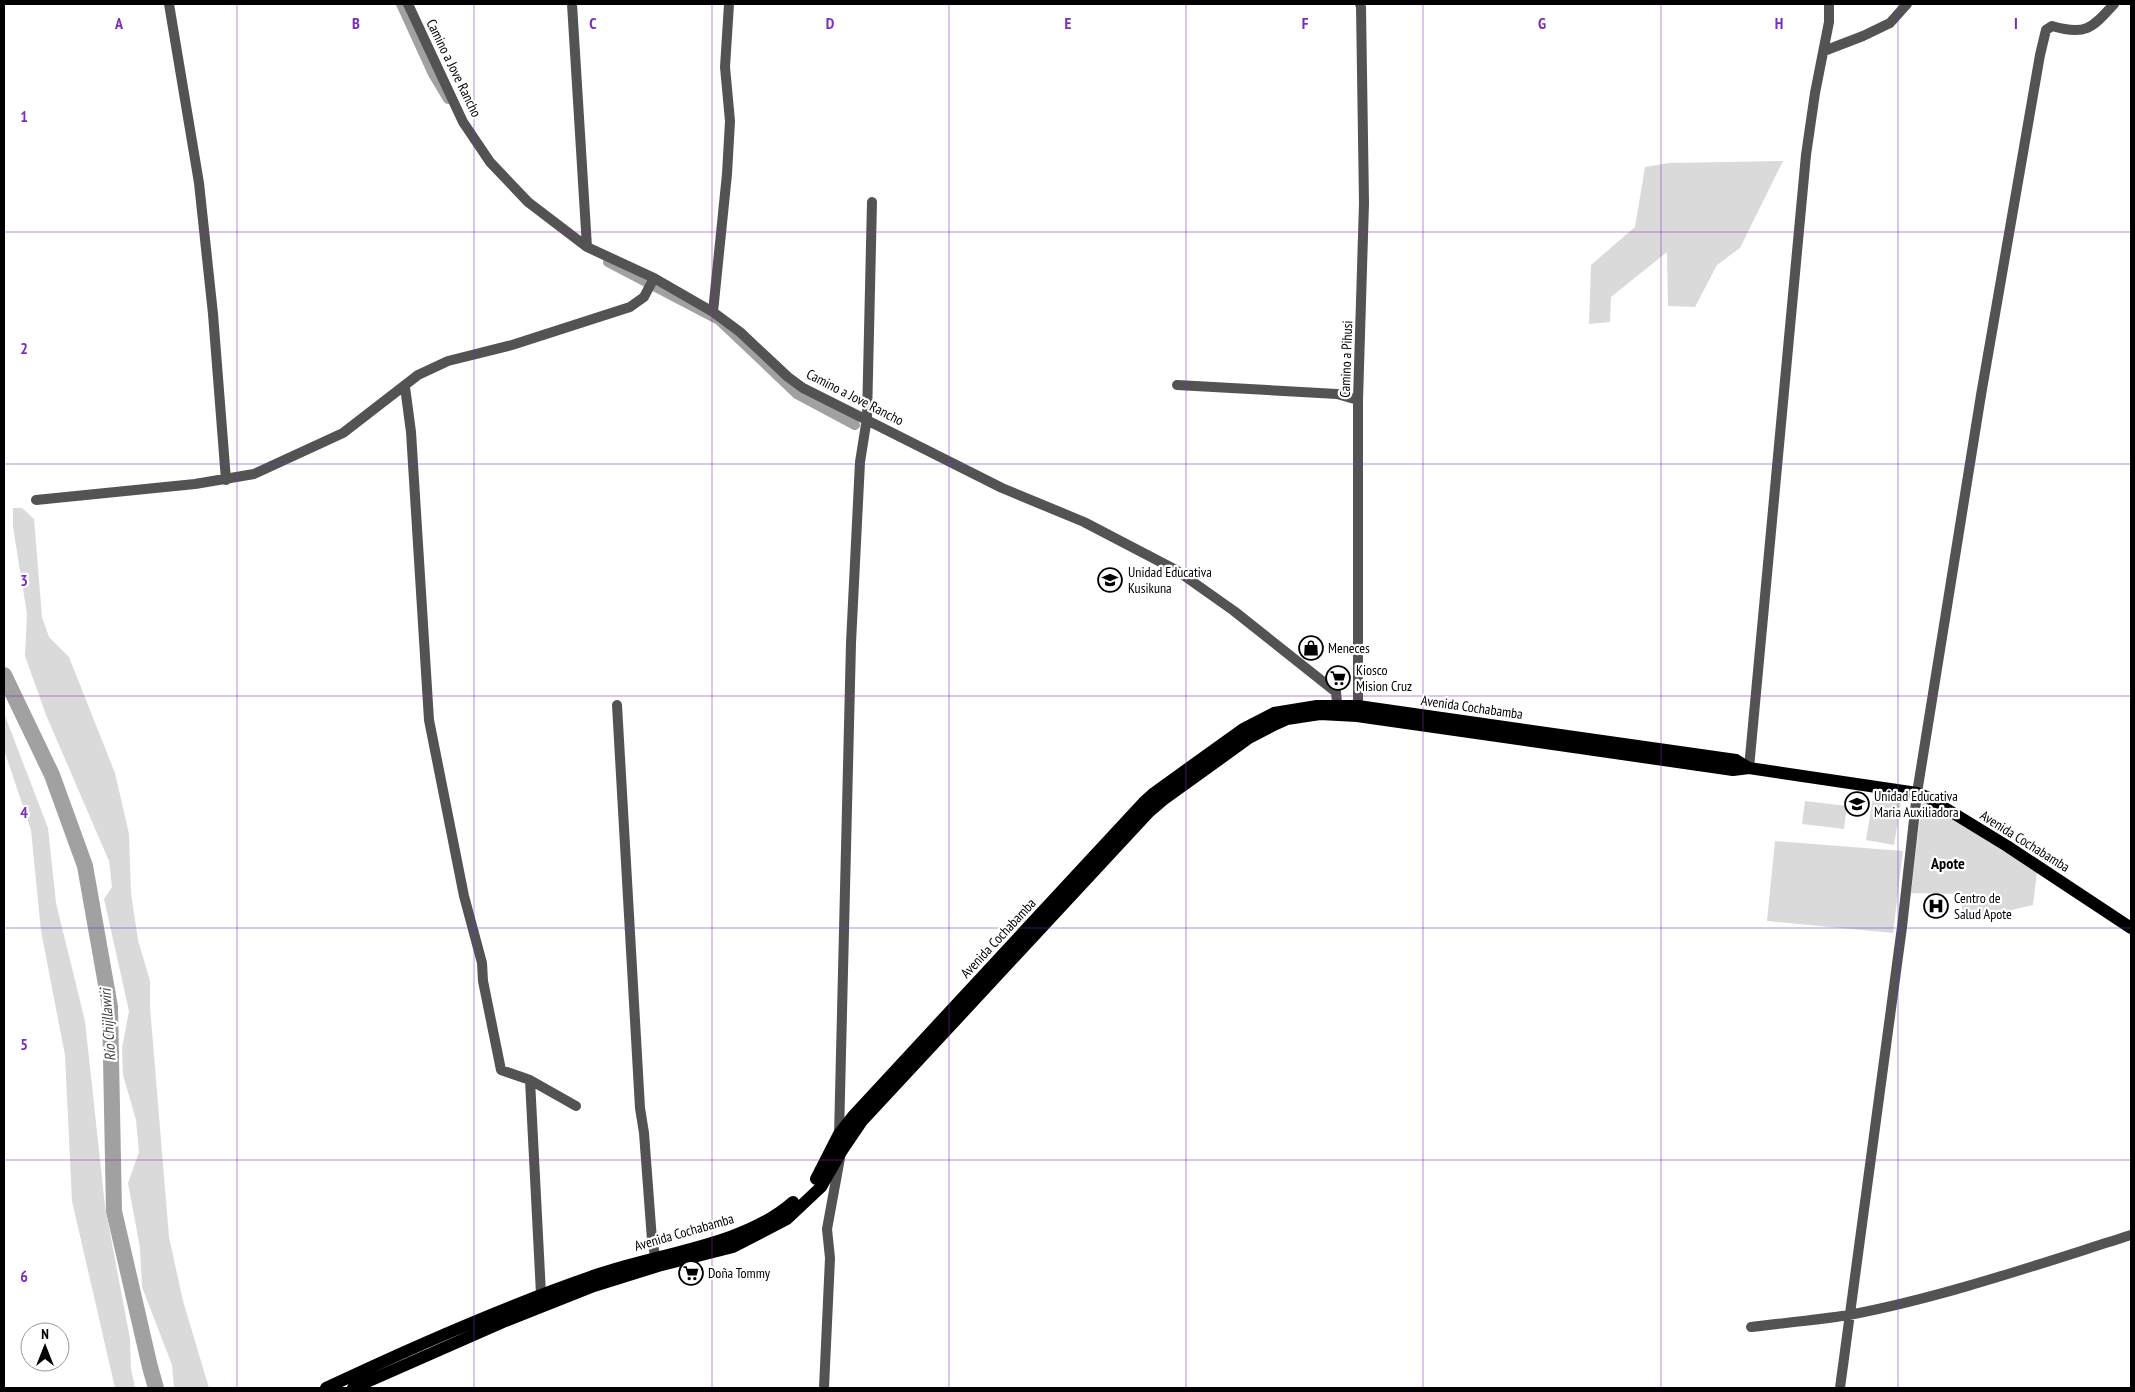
<svg xmlns="http://www.w3.org/2000/svg" width="2135" height="1392" font-family="'PT Sans Narrow',sans-serif">
<style>
.green{fill:#dadada}
.lines{fill:none;stroke-linecap:round;stroke-linejoin:round}
.canal{stroke:#a1a1a1;stroke-width:10}
.river{stroke:#a1a1a1;stroke-width:16}
.street{stroke:#535353;stroke-width:10}
.primary{stroke:#000;stroke-width:12}
.grid{fill:none;stroke:#7b2cbf;stroke-width:1;stroke-opacity:0.55}
.labels{text-anchor:middle;stroke-width:4.5;stroke-linejoin:round;paint-order:stroke}
.street-label{font-size:14px;fill:#000;stroke:#fff}
.poi-label{font-size:14px;fill:#000;stroke:#fff;text-anchor:start}
.water-label{font-size:15px;font-style:italic;fill:#424242;stroke:#fff}
.quarter-label{font-size:16px;font-weight:bold;fill:#000;stroke:#fff}
.grid-label{font-size:16px;text-anchor:middle;font-weight:bold;fill:#7b2cbf;stroke:#fff;stroke-width:4.5;stroke-linejoin:round;paint-order:stroke}
</style>
<rect width="100%" height="100%" fill="#fff"/>
<path class="green" d="M1783 161 1740 248 1717 265 1695 307 1668 306 1667 252 1611 297 1610 322 1589 324 1591 265 1635 227 1645 167 1669 163Z
M13 508H22L34 519 42 617 49 637 69 657 115 773 129 834 131 893 138 940 150 981V1007L169 1237 183 1301 209 1388H174L172 1365 142 1287 140 1248 128 1183 139 1152 136 1120 123 1075 122 1048 129 1011 104 899 112 887 109 861 46 715 25 656 27 614 13 527Z
M4 713 48 828 56 903 85 1021 105 1206 130 1339 131 1369 135 1388H115L72 1201 65 1055 41 931 31 830 4 750Z
M1873 798 1901 803 1894 845 1866 840Z
M1922 800 2037 872 2033 905 1964 921 1960 894 1911 893Z
M1805 801 1847 806 1844 829 1802 824Z
M1775 841 1903 851 1893 933 1767 921Z"/>
<g class="lines">
<path class="canal" d="M401 4 433 74 448 99
M608 262 719 320 797 394 855 425"/>
<path class="river" d="M4 675 52 775 85 866 110 1007 114 1211 150 1367 156 1388"/>
<path class="street" d="M169 4 199 183 213 314 226 480
M408 4 463 122 490 162 528 202 587 247 654 278 713 312 740 332 788 377 803 388 1002 488 1084 522 1176 570 1234 611 1336 692 1338 713
M572 4 587 247
M1824 51 1863 36 1890 23 1907 4
M713 312 727 174 730 121 725 67 729 4
M1177 385 1337 394 1358 400
M405 387 411 432 429 720 464 896 482 963 483 981 501 1070 530 1080 541 1294 544 1302
M36 500 195 484 254 474 343 433 418 375 448 361 512 345 630 307 644 297 654 278
M617 705 640 1108 644 1133 652 1240 657 1265
M1358 712V400L1364 203 1361 7 1360 4
M1749 768 1806 155 1815 93 1829 22V4
M530 1080 576 1106
M839 1136 851 643 860 462 867 418 872 202
M1751 1327C1783 1323 1817 1320 1849 1315 1944 1297 2039 1264 2131 1235
M824 1388 830 1258 827 1229 840 1158
M1840 1388 1902 927 1917 793 1981 395 2040 55 2046 30 2052 26C2086 36 2092 28 2114 4"/>
<path class="primary" d="M816 1179 839 1134 854 1115 1144 802 1154 793 1243 729 1274 713 1317 706H1358L1736 760 1749 768
M326 1388C415 1346 505 1306 599 1274 660 1253 745 1245 793 1202
M353 1388 503 1322 594 1286 658 1266 733 1247 787 1219 821 1187 841 1152 862 1121 1149 812 1163 800 1249 738 1276 724 1287 719 1320 714 1357 716 1733 770 1749 768 1917 793 1927 797 2007 846 2131 928"/>
</g>
<path class="grid" d="M237 4V1388M474 4V1388M712 4V1388M949 4V1388M1186 4V1388M1423 4V1388M1661 4V1388M1898 4V1388M4 232H2131M4 464H2131M4 696H2131M4 928H2131M4 1160H2131"/>
<defs>
<g id="school-ring" transform="scale(1.25)"><circle r="9.5" fill="#fff" stroke="#000" stroke-width="1.5"/><path d="M0-5L7-2L0 1L-7-2ZM-4 1L0 2.5L4 1V4Q0 6-4 4Z" fill="#000"/></g>
<g id="shop-ring" transform="scale(1.25)"><circle r="9.5" fill="#fff" stroke="#000" stroke-width="1.5"/><path d="M-5-2.5h2.3a2.7 3.5 0 0 1 5.4 0H5L5.5 6h-11ZM-1.5-2.5h3a1.5 2.3 0 0 0-3 0Z" fill="#000"/></g>
<g id="supermarket-ring" transform="scale(1.25)"><circle r="9.5" fill="#fff" stroke="#000" stroke-width="1.5"/><path d="M-6-5.5h2.5l.6 2H6L4.5 2H-2.5L-4.4-4H-6ZM-1.5 3.2a1.3 1.3 0 1 0 .1 0ZM3 3.2a1.3 1.3 0 1 0 .1 0Z" fill="#000"/></g>
<g id="hospital-ring" transform="scale(1.25)"><circle r="9.5" fill="#fff" stroke="#000" stroke-width="1.5"/><path d="M-5-5h3v3.5h4V-5h3V5h-3V1.5h-4V5h-3Z" fill="#000"/></g>
</defs>
<g fill-rule="evenodd">
<use href="#school-ring" x="1110" y="580"/>
<use href="#shop-ring" x="1311" y="648"/>
<use href="#supermarket-ring" x="1338" y="678"/>
<use href="#school-ring" x="1857" y="804"/>
<use href="#hospital-ring" x="1936" y="906"/>
<use href="#supermarket-ring" x="691" y="1273"/>
</g>
<g class="labels">
<g class="street-label">
<text transform="translate(454 68) rotate(64)" y="5">Camino a Jove Rancho</text>
<text transform="translate(1346 359) rotate(-88)" y="5">Camino a Pihusi</text>
<text transform="translate(855 397) rotate(27)" y="5">Camino a Jove Rancho</text>
<text transform="translate(1472 707) rotate(8)" y="5">Avenida Cochabamba</text>
<text transform="translate(2025 841) rotate(32)" y="5">Avenida Cochabamba</text>
<text transform="translate(998 938) rotate(-47)" y="5">Avenida Cochabamba</text>
<text transform="translate(684 1232) rotate(-16)" y="5">Avenida Cochabamba</text>
</g>
<g class="poi-label">
<text x="1128" y="577">Unidad Educativa<tspan x="1128" dy="16">Kusikuna</tspan></text>
<text x="1328" y="653">Meneces</text>
<text x="1356" y="675">Kiosco<tspan x="1356" dy="16">Mision Cruz</tspan></text>
<text x="1874" y="801">Unidad Educativa<tspan x="1874" dy="16">Maria Auxiliadora</tspan></text>
<text x="1954" y="903">Centro de<tspan x="1954" dy="16">Salud Apote</tspan></text>
<text x="708" y="1278">Doña Tommy</text>
</g>
<g class="water-label">
<text transform="translate(108 1025) rotate(-94)" y="5">Río Chijllawiri</text>
</g>
<g class="quarter-label">
<text x="1948" y="869">Apote</text>
</g>
</g>
<g class="grid-label">
<text x="119" y="29">A</text>
<text x="356" y="29">B</text>
<text x="593" y="29">C</text>
<text x="830" y="29">D</text>
<text x="1068" y="29">E</text>
<text x="1305" y="29">F</text>
<text x="1542" y="29">G</text>
<text x="1779" y="29">H</text>
<text x="2016" y="29">I</text>
<text x="24" y="122">1</text>
<text x="24" y="354">2</text>
<text x="24" y="586">3</text>
<text x="24" y="818">4</text>
<text x="24" y="1050">5</text>
<text x="24" y="1282">6</text>
</g>
<rect width="2135" height="1392" fill="none" stroke="#000000" stroke-width="10"/>
<g transform="translate(45 1347)"><circle r="24" fill="#ffffff" stroke="#999999"/>
<path d="M0-4L9 19L0 12L-9 19Z" fill="#000000"/>
<text y="-8" font-size="14" font-weight="bold" text-anchor="middle" fill="#000000">N</text>
</g>
</svg>
